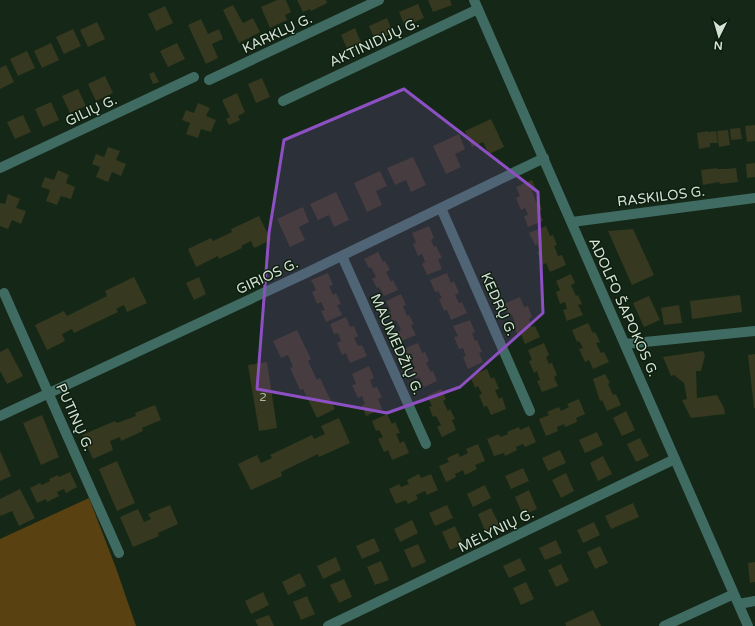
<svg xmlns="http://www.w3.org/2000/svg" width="755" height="626" font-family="'Varela Round',sans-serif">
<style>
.green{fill:#594112}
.building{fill:#36381f}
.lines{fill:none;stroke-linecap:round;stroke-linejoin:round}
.minor{stroke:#406b62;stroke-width:10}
.marked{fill:#8d50c3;fill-opacity:0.2;stroke:#8d50c3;stroke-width:3;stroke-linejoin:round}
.labels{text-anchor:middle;stroke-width:3;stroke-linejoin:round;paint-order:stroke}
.number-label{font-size:12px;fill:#adb7a8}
.street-label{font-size:14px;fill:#d5e1d5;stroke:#0c1e0e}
</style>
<rect width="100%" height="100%" fill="#152817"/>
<path class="green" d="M89 498 116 568 136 626H0V539Z"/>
<path class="building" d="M277 0H286L291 12 285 15 287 20 270 28 261 7Z
M297 0H326L327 3 311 11 310 9 303 12Z
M428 0H450L452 5 433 12Z
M418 4 424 18 405 26 399 12Z
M233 5 243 23 253 18 260 32 239 43 223 10Z
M165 6 173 23 156 31 148 14Z
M387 18 393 33 375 40 369 26Z
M201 19 208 34 219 29 223 39 212 44 218 58 206 64 188 25Z
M97 22 105 39 88 47 80 30Z
M355 28 363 47 349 53 341 35Z
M73 29 81 46 64 54 56 37Z
M51 43 59 60 42 68 34 51Z
M177 43 185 59 168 67 160 51Z
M27 51 35 68 18 76 10 59Z
M6 65 14 82 0 89V68Z
M154 72 159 82 153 84 149 74Z
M105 76 113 93 96 101 88 84Z
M262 78 270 97 256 103 248 84Z
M78 89 86 106 70 113 62 96Z
M237 93 245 112 238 116 240 120 229 125 226 119 230 117 222 100Z
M51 102 59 120 43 127 35 109Z
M198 103 210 108 206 116 216 120 211 132 201 129 198 138 186 134 190 123 182 120 186 110 194 113Z
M23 115 31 132 15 139 7 122Z
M491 119 504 147 489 154 483 142 472 147 465 131Z
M755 125V141L747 142 745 126Z
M740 128 742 139 731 140 730 129Z
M728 130 730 145 719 147 717 131Z
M708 131V132L716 131 718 143H710V147L699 149 697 133Z
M459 134 465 149 455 154 461 167 446 174 433 146Z
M108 147 120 151 116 160 126 164 121 176 112 172 108 182 96 177 100 167 92 164 96 154 104 157Z
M413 157 426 185 411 192 406 180 395 185 387 168Z
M755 163V177L747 178 746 164Z
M717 168V169H726L736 168 738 182 720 184 719 182 703 185 701 170Z
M58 170 69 175 66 183 75 187 71 199 61 196 57 205 46 201 50 190 41 187 45 177 54 180Z
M380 171 387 186 376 191 382 205 367 212 354 183Z
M532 180 536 189 532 191 536 202 539 201 542 210 539 211 543 221 528 227 524 216 528 215 525 208 521 210 516 198 520 196 516 187Z
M336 192 349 220 334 227 329 215 318 220 310 204Z
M8 194 20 199 16 208 26 211 21 224 12 220 8 229 0 226V203L5 204Z
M303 207 309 222 299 227 305 240 290 247 277 219Z
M259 216 271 240 254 248 251 241 241 246 242 248 219 259 218 256 196 267 188 249 211 238 213 241 232 232 231 229Z
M429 226 434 238 431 240 434 247 436 246 442 258 438 259 442 269 427 275 422 264 425 262 422 254 418 256 413 244 416 243 412 233Z
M546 226 550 236 553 235 557 245 554 246 558 256 562 255 566 265 550 272 546 263 543 265 537 252 540 251 537 244 535 245 529 233Z
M633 229 654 275 632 285 608 231Z
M378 252 383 262 385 261 390 270 386 272 391 282 393 280 398 290 384 296 379 287 377 288 372 279 376 277 371 267 369 268 364 259Z
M328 273 333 285 329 286 333 295 336 293 341 304 337 305 342 315 326 322 321 311 325 310 321 302 317 304 312 292 316 290 311 280Z
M447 273 451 283 454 281 459 293 455 295 459 303 462 302 467 313 451 320 447 310 444 311 439 299 442 298 438 291 435 292 430 280Z
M571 274 575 283 571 285 576 296 578 295 582 304 578 305 583 315 567 321 563 310 567 309 565 302 560 304 556 292 560 290 556 281Z
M134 277 147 303 127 312 124 305 116 309 118 312 74 333 72 329 62 334 65 341 47 350 35 325 64 311 67 316 107 296 105 291Z
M199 277 206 294 194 300 186 283Z
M401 294 406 305 403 306 407 316 409 315 414 324 411 325 416 335 402 341 397 332 401 330 396 320 393 322 389 313 391 312 386 301Z
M740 295 742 312 692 319 690 301Z
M649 296 660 320 644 327 633 303Z
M520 297 524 307 528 306 532 317 529 319 532 327 535 326 540 337 525 344 521 334 518 336 513 324 515 323 512 315 509 316 504 304Z
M679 305 682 323 664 325 661 308Z
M346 317 350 327 354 326 358 336 354 338 358 346 362 345 367 356 350 363 346 353 342 355 337 343 341 341 338 333 334 334 330 324Z
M470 320 475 332 472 333 475 341 477 340 482 352 479 353 483 362 468 369 463 357 466 356 463 348 459 349 454 337 458 336 453 326Z
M588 323 593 333 595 332 600 342 596 343 601 353 604 352 609 362 593 369 589 360 585 362 579 349 583 348 579 341 577 342 572 330Z
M297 330 311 359 308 361 317 380 320 378 335 409 317 418 303 389 300 390 290 368 293 367 288 355 281 358 273 341Z
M418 343 422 353 425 352 429 361 426 363 431 372 433 371 437 381 424 387 419 377 416 379 412 369 415 368 411 358 408 360 403 349Z
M544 343 549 355 546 357 549 364 552 363 557 375 554 377 558 386 542 392 537 381 540 380 537 371 534 373 529 361 532 360 528 350Z
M8 348 23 376 7 384 0 371V352Z
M703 351 705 356 701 371H696L697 398 717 395 724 408 725 414 691 418 682 400 687 399 684 383 674 375 671 376 663 357Z
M755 354V408H754L748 355Z
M267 362 277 428 259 431 248 365Z
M369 366 374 378 370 380 373 388 377 387 382 397 378 399 382 409 366 416 362 405 365 404 362 396 358 398 352 385 356 384 352 374Z
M487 369 491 379 494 377 499 389 495 390 499 399 502 397 506 409 491 415 487 406 484 407 479 395 482 394 478 386 475 388 470 376Z
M605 374 610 383 608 384 613 395 616 394 621 405 607 411 602 400 600 401 593 379Z
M441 389 446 399 443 401 448 411 450 409 455 419 452 420 456 430 442 437 437 427 441 425 436 416 433 417 429 407 432 406 427 396Z
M579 399 585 414 576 418 577 422 565 427 564 424 557 427 558 431 546 436 539 419 549 415 547 412 559 407 561 411 569 407 567 404Z
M155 405 161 420 142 428 143 431 121 441 120 437 110 441 113 450 93 459 82 435 115 421 117 423 136 416 135 413Z
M626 411 635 430 622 436 613 418Z
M387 414 392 424 395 422 400 433 396 434 400 443 404 441 409 453 392 460 388 450 384 452 378 439 383 437 379 430 376 431 372 421Z
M42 415 59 457 41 465 23 423Z
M339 418 350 443 319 457 318 454 281 472 282 476 251 490 238 464 257 455 261 463 272 458 270 455 312 435 314 439 325 434 321 426Z
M529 426 536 442 525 447 523 444 516 447 517 450 505 456 504 453 494 456 487 439 499 434 500 437 508 434 507 432 519 427 520 430Z
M597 432 603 445 585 453 579 440Z
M640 438 649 456 636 462 627 444Z
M478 444 485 461 475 465 477 469 465 475 463 470 455 474 456 477 446 482 439 466 449 462 447 458 458 453 460 457 468 453 466 449Z
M560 450 566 463 548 471 542 458Z
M0 451 11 476 0 481Z
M603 456 612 474 598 481 590 463Z
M117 461 135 503 117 511 99 469Z
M523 468 529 481 511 489 505 476Z
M70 472 77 487 66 493 64 489 57 492 59 496 47 502 46 499 37 503 30 488 40 483 42 485 50 481 49 479 58 475 59 477Z
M566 473 574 491 561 498 552 480Z
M419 474 421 478 431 474 438 490 427 495 425 491 416 495 418 499 408 504 406 500 396 504 389 489 399 484 401 487 409 484 407 480Z
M485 485 491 498 473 507 467 494Z
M20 489 35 518 19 526 12 511 1 516 0 514V499Z
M529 490 537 509 523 515 515 497Z
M633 503 639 517 611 529 605 516Z
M170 505 178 524 158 533 159 536 133 547 120 517 138 509 144 522 151 519 148 514Z
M447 505 453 518 435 526 429 513Z
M491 508 500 526 486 533 478 514Z
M412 520 418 533 400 542 394 529Z
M594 522 600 535 583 543 577 530Z
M455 526 463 544 450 550 442 532Z
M374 538 380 551 362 559 356 546Z
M556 540 562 553 545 560 539 548Z
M418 544 426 562 412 568 404 550Z
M600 546 608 563 595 569 587 552Z
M336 557 341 570 323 579 317 566Z
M520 558 526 570 509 578 503 566Z
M381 561 389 580 375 585 367 567Z
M755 562V582L750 583 748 563Z
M561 564 569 581 556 587 548 570Z
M300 573 306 586 288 595 282 582Z
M344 579 352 597 339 603 330 585Z
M526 582 534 599 521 605 513 588Z
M263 592 269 605 251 614 245 601Z
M307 596 315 614 301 620 293 602Z
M593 610 601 626H566L565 623Z
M269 615 274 626H258L255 620Z"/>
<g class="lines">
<path class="minor" d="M474 0 748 626
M209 80 379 0
M283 101 478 9
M0 168 194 77
M441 208 530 411
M572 222 755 198
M342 256 426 444
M4 293 119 553
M625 344 755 331
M0 416 304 274 544 158
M739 604 755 601
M328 626 675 459
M664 626 734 594"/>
</g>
<path class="marked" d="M404 89 538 192 543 313 460 387 387 413 257 389 269 233 284 140Z"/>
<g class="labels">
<g class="number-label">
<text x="263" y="401">2</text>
</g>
<g class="street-label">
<text transform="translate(277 33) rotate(-25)" y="5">KARKLŲ G.</text>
<text transform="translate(374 42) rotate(-25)" y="5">AKTINIDIJŲ G.</text>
<text transform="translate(91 110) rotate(-25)" y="5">GILIŲ G.</text>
<text transform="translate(661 196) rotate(-7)" y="5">RASKILOS G.</text>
<text transform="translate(267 276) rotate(-25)" y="5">GIRIOS G.</text>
<text transform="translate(499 304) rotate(66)" y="5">KEDRŲ G.</text>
<text transform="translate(624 307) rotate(66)" y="5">ADOLFO ŠAPOKOS G.</text>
<text transform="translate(397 344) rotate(66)" y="5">MAUMEDŽIŲ G.</text>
<text transform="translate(75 417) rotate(66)" y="5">PUTINŲ G.</text>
<text transform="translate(496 530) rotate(-26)" y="5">MĖLYNIŲ G.</text>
</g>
</g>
<g transform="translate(719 36) rotate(185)" stroke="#0c1e0e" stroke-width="3" paint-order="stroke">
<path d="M0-3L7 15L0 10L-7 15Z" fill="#d5e1d5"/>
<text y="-6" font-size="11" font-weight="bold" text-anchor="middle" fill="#d5e1d5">N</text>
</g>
</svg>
